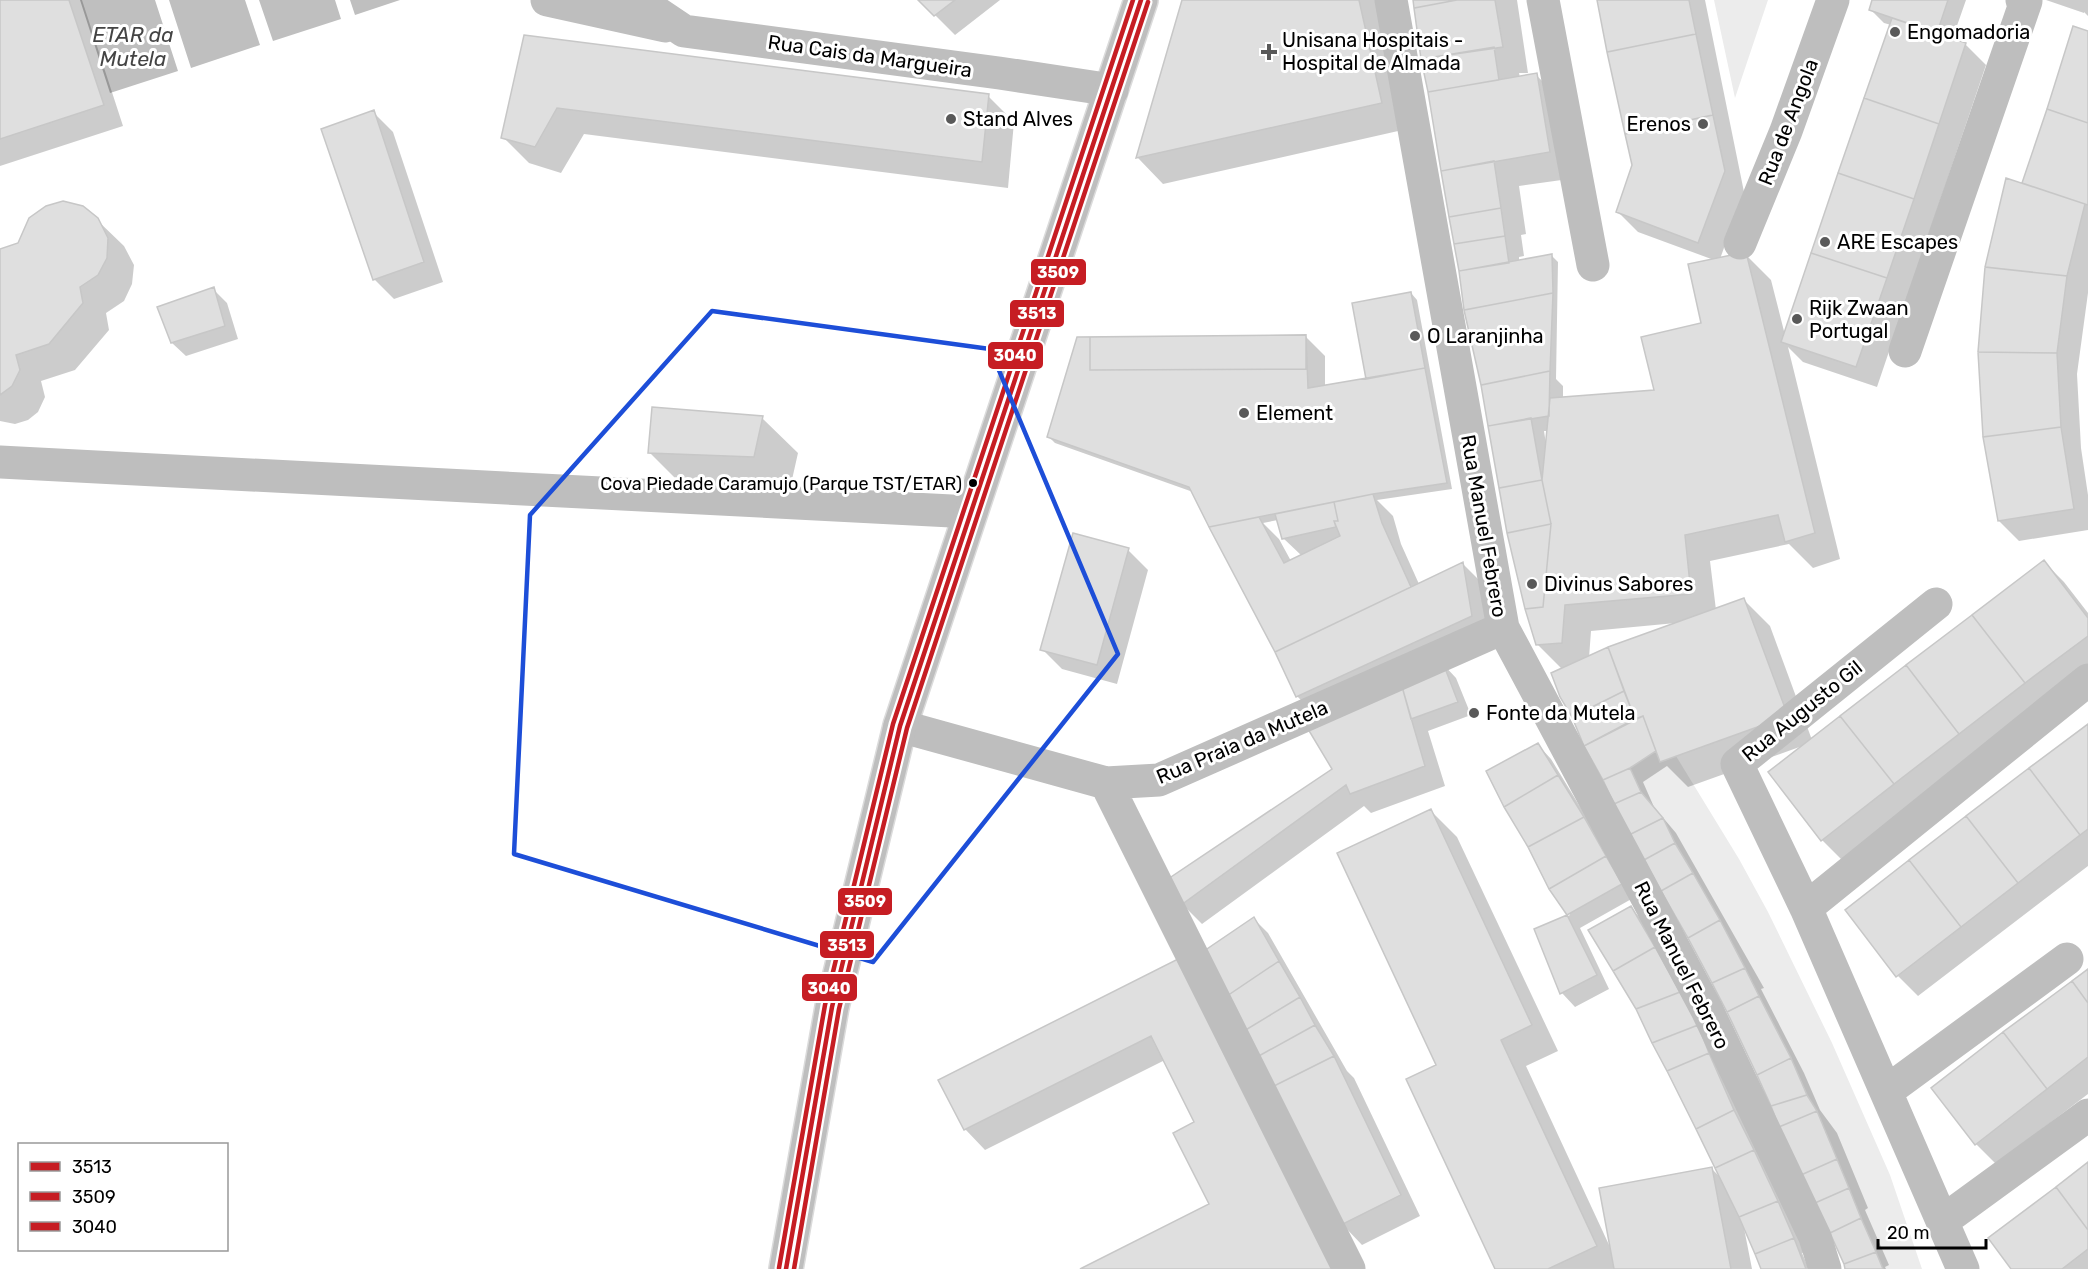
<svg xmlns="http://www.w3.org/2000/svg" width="2088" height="1269" font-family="Rubik,sans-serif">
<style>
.green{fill:#ececec}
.water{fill:#bfbfbf}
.shadow{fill:#0003;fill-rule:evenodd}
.building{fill:#dfdfdf;stroke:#c7c7c7;stroke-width:1.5}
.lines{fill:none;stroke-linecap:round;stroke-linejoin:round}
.major-casing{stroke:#dbdbdb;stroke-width:36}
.minor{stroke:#bebebe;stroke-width:33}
.major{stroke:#bebebe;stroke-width:33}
.bus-1-casing{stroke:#fff;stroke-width:9}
.bus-2-casing{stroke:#fff;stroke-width:9}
.bus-3-casing{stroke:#fff;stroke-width:9}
.bus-1{stroke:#c61d23;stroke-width:4.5}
.bus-2{stroke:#c61d23;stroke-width:4.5}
.bus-3{stroke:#c61d23;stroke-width:4.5}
.marked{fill:none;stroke:#1d4ed8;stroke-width:4.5;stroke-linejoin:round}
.poi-dot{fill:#595959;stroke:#fff;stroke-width:2}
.bus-dot{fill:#000;stroke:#fff;stroke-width:2}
.labels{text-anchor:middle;stroke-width:6;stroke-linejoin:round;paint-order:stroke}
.bus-label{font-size:18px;fill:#000;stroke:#fff;text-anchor:end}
.poi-label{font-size:20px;fill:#000;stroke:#fff;text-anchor:start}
.street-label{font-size:20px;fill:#000;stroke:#fff}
.water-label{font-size:21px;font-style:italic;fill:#444;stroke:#fff}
.line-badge{stroke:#fff;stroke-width:2}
.badge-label{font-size:16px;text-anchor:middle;font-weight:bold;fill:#fff}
</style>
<rect width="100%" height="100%" fill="#fff"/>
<path class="green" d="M1714 0H1768L1735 98Z
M1656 751 1661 762 1676 756 1739 859 1768 912 1832 1043 1890 1175 1922 1269H1883L1791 1058 1720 920 1675 843 1663 818 1641 792 1630 768Z"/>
<path class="water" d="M80 0H155L178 71 110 93Z
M169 0H245L260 45 191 68Z
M259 0H335L341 19 273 41Z
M350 0H400L355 15Z"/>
<path class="shadow" d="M0 0H82L123 126 0 166Z
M920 0H1000L955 35Z
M1184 0H1378L1407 129 1163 184 1138 158Z
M1413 0H1517L1528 73H1519L1520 78 1536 75 1563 101 1576 178 1519 186 1526 234 1521 235 1524 256 1519 257V262L1552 256 1558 262 1556 379 1563 386V398L1656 391 1703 324 1714 260 1638 232 1618 212 1633 165 1599 0H1705L1744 192 1720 259 1745 254 1771 280 1785 335 1891 25 1884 23 1871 10 1874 0H1966L1952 40 1965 44 1986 65 1877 387 1803 362 1788 347 1840 559 1813 568 1789 544 1710 561 1716 610 1744 600 1770 626 1812 740 2044 562 2064 582 2088 613V672L1842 860 1822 840 1805 745 1688 787 1667 766 1643 782 1654 807 1676 833 1764 988 1761 989 1804 1073 1820 1110 1837 1133 1868 1208 1865 1210 1889 1265 1885 1267 1886 1269H1847L1758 1074 1714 983 1586 746 1573 716 1563 670 1537 644ZM1544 431H1548L1546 444ZM1676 623 1609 649 1589 658 1591 631Z
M2046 0H2088V16L2084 12V13Z
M2074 28 2088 33V293L2077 374 2081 448 2088 495V530L2019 541 1999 521 2023 185Z
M525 37 988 96 1014 122 1008 188 584 134 561 173 529 163 503 137Z
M373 112 393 132 443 282 394 299 374 279Z
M97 220 124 246 134 265 132 284 124 301 106 313 109 330 75 370 41 381 45 397 38 412 28 420 15 424 0 421V251Z
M213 289 227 303 238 339 186 356 172 343 159 307Z
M1411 293 1417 300 1452 489 1377 500 1393 516 1401 544 1419 584 1462 563 1482 583 1491 637 1317 717 1297 696 1276 652 1193 492 1055 443 1049 437 1305 336 1325 356V387L1368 380ZM1278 520 1283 538 1302 556 1291 561 1279 539 1263 523Z
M762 418 798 453 789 493 685 488 649 452Z
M1128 550 1148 570 1117 684 1062 669 1042 649Z
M1443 664 1456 678 1471 715 1428 731 1445 786 1371 813 1364 806 1202 924 1182 904 1334 769Z
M2088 726V866L1918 996 1898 976Z
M1538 745 1551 759 1635 897 1580 928 1609 989 1575 1007 1562 993 1536 930 1570 915 1550 888Z
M1431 811 1457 837 1558 1051 1526 1066 1610 1247 1711 1168 1722 1179 1630 908 1651 928 1806 1252 1802 1253 1809 1269H1762L1745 1228H1744L1752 1269H1496L1438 1066Z
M1254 919 1268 933 1347 1071 1354 1078 1420 1216 1362 1245 1342 1224Z
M1178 961 1343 1269H1084L1211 1205 1197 1123 1165 1060 985 1150 965 1129Z
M2088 972V1094L1996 1164 1976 1144Z
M2088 1164V1269H2013Z"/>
<path class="building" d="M0 0H69L104 105 0 139Z
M918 0H955L934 16Z
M1182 0H1359L1382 103 1136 158Z
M1413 0H1457L1414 8Z
M1457 0H1495L1503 47 1421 59 1414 8Z
M1597 0H1689L1696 34 1607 52Z
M1872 0H1948L1937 33 1869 10Z
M1892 18 1966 43 1939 124 1864 98Z
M2073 26 2088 31V123L2047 109Z
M1696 34 1713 115 1625 134 1607 52Z
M524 35 989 94 982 162 557 108 535 147 501 138Z
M1494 47 1499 80 1428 92 1421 59Z
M1537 73 1550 152 1441 171 1428 92Z
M1864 98 1939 124 1914 199 1838 173Z
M2047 109 2088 123V205L2022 183Z
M374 110 424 262 373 280 321 129Z
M1713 115 1725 171 1698 243 1616 212 1632 165 1625 134Z
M1494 161 1501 208 1449 217 1441 171Z
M1838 173 1914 199 1887 278 1811 253Z
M2006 178 2085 204 2067 276 1985 267Z
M63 201 83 206 98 218 108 238 107 258 98 275 80 287 83 303 49 344 16 355 20 370 12 386 0 395V249L18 243 29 218 46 206Z
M1501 208 1505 236 1454 244 1449 217Z
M1505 236 1509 263 1459 271 1454 244Z
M1746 252 1815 533 1785 542 1778 515 1685 535 1691 594 1565 605 1562 643 1536 645 1525 609 1543 607 1551 524 1542 480 1550 398 1654 390 1641 337 1701 323 1688 264Z
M1811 253 1887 278 1856 367 1781 342Z
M1552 254 1553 293 1464 310 1459 271Z
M1985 267 2067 276 2057 353 1978 352Z
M214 287 225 326 171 343 157 307Z
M1411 292 1425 368 1366 379 1352 303Z
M1553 293 1550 371 1481 385 1464 310Z
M1306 335 1308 388 1425 368 1447 483 1373 494 1209 527 1189 487 1047 437 1077 337Z
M1306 335V369L1090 370V337Z
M1978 352 2057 353 2061 427 1983 437Z
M1550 371 1549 416 1488 426 1481 385Z
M652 407 763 416 754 457 648 453Z
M1531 418 1542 480 1499 488 1488 426Z
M2061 427 2074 509 1998 521 1983 437Z
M1542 480 1551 524 1507 533 1499 488Z
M1373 494 1382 523 1411 587 1275 652 1209 527 1259 517 1284 563 1340 536 1334 521H1338L1334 502Z
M1334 502 1338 521H1334L1336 527 1282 539 1275 514Z
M1551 524 1543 607 1525 609 1507 533Z
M1073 533 1129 548 1097 665 1040 650Z
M2044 560 2088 618V636L2025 683 1972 615Z
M1463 562 1472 616 1296 697 1275 652Z
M1744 598 1788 716 1660 762 1643 716 1635 719 1608 647Z
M1972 615 2025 683 1959 734 1906 665Z
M1608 647 1624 691 1572 717 1560 697 1551 673Z
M1443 663 1458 702 1411 719 1401 683Z
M1906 665 1959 734 1894 784 1840 716Z
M1401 683 1425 766 1350 794 1346 785 1181 905 1168 879 1332 769 1308 729Z
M1624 691 1635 719 1584 746 1572 717Z
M1643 716 1656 751 1630 768 1603 780 1584 746Z
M1840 716 1894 784 1821 841 1768 772Z
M2088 724V829L2080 835 2029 768Z
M1538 743 1558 775 1504 807 1486 771Z
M1630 768 1641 792 1614 804 1603 780Z
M2029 768 2080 835 2018 883 1966 816Z
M1558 775 1584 817 1528 847 1504 807Z
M1641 792 1663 818 1629 835 1614 804Z
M1431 809 1532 1025 1501 1040 1597 1246 1548 1269H1495L1406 1079 1436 1065 1337 853Z
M1966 816 2018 883 1961 927 1909 860Z
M1584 817 1606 856 1549 889 1528 847Z
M1663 818 1675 843 1644 860 1629 835Z
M1675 843 1693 873 1661 891 1644 860Z
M1606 856 1622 884 1567 915 1549 889Z
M1909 860 1961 927 1896 977 1845 910Z
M1693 873 1720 920 1688 938 1661 891Z
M1631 906 1655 947 1613 971 1588 930Z
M1567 915 1597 975 1560 994 1534 929Z
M1254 917 1279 961 1227 996 1204 951Z
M1720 920 1745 968 1712 983 1688 938Z
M1655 947 1680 992 1636 1009 1613 971Z
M1178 959 1335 1269H1080L1209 1204 1173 1133 1194 1122 1151 1036 964 1130 938 1080Z
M1279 961 1300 997 1244 1031 1227 996Z
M1745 968 1759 996 1727 1012 1712 983Z
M2088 969V1003L2072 981Z
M2072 981 2088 1003V1057L2047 1089 2003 1032Z
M1680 992 1698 1025 1652 1043 1636 1009Z
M1759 996 1791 1058 1757 1075 1727 1012Z
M1300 997 1315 1025 1257 1057 1244 1031Z
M1315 1025 1334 1056 1272 1087 1257 1057Z
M1698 1025 1709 1053 1667 1071 1652 1043Z
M2003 1032 2047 1089 1975 1145 1931 1088Z
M1709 1053 1734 1110 1696 1129 1667 1071Z
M1334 1056 1401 1195 1341 1225 1272 1087Z
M1791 1058 1807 1095 1771 1106 1757 1075Z
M1807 1095 1817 1111 1779 1127 1771 1106Z
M1734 1110 1754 1150 1715 1168 1696 1129Z
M1817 1111 1837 1159 1801 1175 1779 1127Z
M1754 1150 1778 1201 1739 1217 1715 1168Z
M1837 1159 1849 1188 1815 1203 1801 1175Z
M2088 1162V1230L2056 1187Z
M1712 1167 1731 1269H1614L1599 1188Z
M2056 1187 2088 1230V1249L2062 1269H2011L1988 1238Z
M1849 1188 1861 1218 1830 1233 1815 1203Z
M1778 1201 1794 1238 1755 1254 1739 1217Z
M1861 1218 1876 1252 1844 1264 1830 1233Z
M1794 1238 1806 1269H1761L1755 1254Z
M1876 1252 1883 1269H1845L1844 1264Z"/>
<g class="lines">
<g class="major-casing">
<path id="major" d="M786 1269 832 1007 900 726 1141 0"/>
</g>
<path class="minor" d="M547 0 665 26
M638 0 684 31 999 73 1112 90
M1391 0 1503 628 1707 1010 1815 1237 1825 1269
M1543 0 1593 265
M1740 243 1786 131 1833 0
M1905 351 2026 1 2022 0
M0 462 971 512
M1936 604 1737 764 1806 908 1963 1269
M900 726 1106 783 1159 780 1503 628
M1106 783 1349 1269
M1806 908 2088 680
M1887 1091 2067 959
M1944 1220 2088 1115"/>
<use href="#major" class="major"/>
<g class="bus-1-casing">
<path id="bus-1" d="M786 1269 832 1007 900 726 1141 0"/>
</g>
<g class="bus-2-casing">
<path id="bus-2" d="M794 1269 839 1009 907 728 1148 2"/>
</g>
<g class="bus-3-casing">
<path id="bus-3" d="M779 1268 825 1005 893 724 1133 0"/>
</g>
<use href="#bus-1" class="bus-1"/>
<use href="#bus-2" class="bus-2"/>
<use href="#bus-3" class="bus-3"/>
</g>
<path class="marked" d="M712 311 990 349 1118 654 873 962 514 854 530 515Z"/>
<g class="poi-dot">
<circle cx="1895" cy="32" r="6"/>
<path d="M1266 43h6v6h6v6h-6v6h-6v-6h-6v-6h6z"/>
<circle cx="951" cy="119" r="6"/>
<circle cx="1703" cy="124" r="6"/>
<circle cx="1825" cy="242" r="6"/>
<circle cx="1797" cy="319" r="6"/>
<circle cx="1415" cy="336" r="6"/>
<circle cx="1244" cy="413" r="6"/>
<circle cx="1532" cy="584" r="6"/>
<circle cx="1474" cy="713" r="6"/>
</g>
<circle class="bus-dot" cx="973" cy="483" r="5"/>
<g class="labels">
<g class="bus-label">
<text x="962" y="490">Cova Piedade Caramujo (Parque TST/ETAR)</text>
</g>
<g class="poi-label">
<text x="1907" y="39">Engomadoria</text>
<text x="1282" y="47">Unisana Hospitais -<tspan x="1282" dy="23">Hospital de Almada</tspan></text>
<text x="963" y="126">Stand Alves</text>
<text x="1691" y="131" text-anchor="end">Erenos</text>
<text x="1837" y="249">ARE Escapes</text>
<text x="1809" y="315">Rijk Zwaan<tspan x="1809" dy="23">Portugal</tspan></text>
<text x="1427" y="343">O Laranjinha</text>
<text x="1256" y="420">Element</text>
<text x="1544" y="591">Divinus Sabores</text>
<text x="1486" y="720">Fonte da Mutela</text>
</g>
<g class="street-label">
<text transform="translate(870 56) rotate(8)" y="7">Rua Cais da Margueira</text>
<text transform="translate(1788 122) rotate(-69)" y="7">Rua de Angola</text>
<text transform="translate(1484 526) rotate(80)" y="7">Rua Manuel Febrero</text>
<text transform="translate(1802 711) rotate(-39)" y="7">Rua Augusto Gil</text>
<text transform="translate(1242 742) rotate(-23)" y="7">Rua Praia da Mutela</text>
<text transform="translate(1682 965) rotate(63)" y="7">Rua Manuel Febrero</text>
</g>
<g class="water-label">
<text x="133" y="42">ETAR da<tspan x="133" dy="24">Mutela</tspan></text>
</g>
</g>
<g class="line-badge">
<rect x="1030" y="258" width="57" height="28" rx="6" fill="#c61d23"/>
<rect x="1009" y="299" width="56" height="29" rx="6" fill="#c61d23"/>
<rect x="987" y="341" width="57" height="29" rx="6" fill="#c61d23"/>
<rect x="837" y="887" width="56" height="29" rx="6" fill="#c61d23"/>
<rect x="819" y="930" width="56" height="29" rx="6" fill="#c61d23"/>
<rect x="801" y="973" width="57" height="29" rx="6" fill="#c61d23"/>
</g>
<g class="badge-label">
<text x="1058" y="278">3509</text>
<text x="1037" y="319">3513</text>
<text x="1015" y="361">3040</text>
<text x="865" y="907">3509</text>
<text x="847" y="951">3513</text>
<text x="829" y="994">3040</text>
</g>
<rect x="18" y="1143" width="210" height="108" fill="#ffffff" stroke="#999999" stroke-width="1.5"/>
<rect x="30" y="1162" width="30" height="9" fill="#c61d23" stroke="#999999" stroke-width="1.5"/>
<text x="72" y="1173" font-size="18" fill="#000000">3513</text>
<rect x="30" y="1192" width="30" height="9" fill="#c61d23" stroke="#999999" stroke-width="1.5"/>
<text x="72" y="1203" font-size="18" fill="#000000">3509</text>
<rect x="30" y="1222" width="30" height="9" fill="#c61d23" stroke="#999999" stroke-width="1.5"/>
<text x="72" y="1233" font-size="18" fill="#000000">3040</text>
<path d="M1878 1239v9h108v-9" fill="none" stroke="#000000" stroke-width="3"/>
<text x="1887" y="1239" font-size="18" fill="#000000" stroke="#ffffff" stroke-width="4.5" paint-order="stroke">20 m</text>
</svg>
